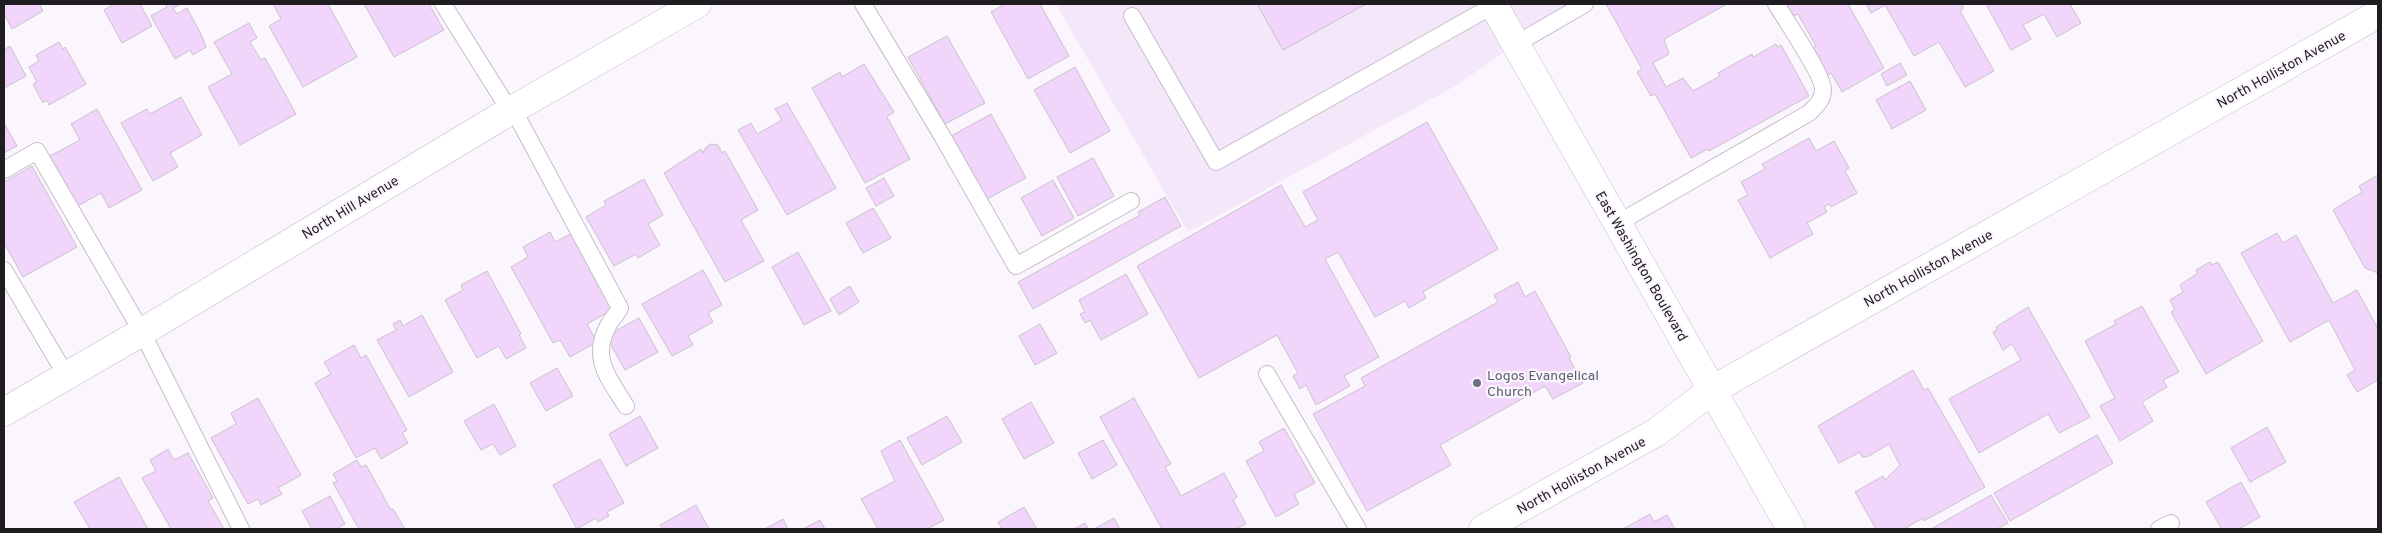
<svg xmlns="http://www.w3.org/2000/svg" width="2382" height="533" font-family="Overpass,sans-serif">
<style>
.built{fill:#f4e7f9}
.building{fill:#f1d5fa;stroke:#cac2cd}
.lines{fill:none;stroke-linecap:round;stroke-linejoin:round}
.service-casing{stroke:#c6bec9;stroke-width:18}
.minor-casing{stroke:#c6bec9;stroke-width:29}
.tertiary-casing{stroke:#c6bec9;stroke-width:29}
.secondary-casing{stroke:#c6bec9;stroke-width:29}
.service{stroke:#fff;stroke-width:16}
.minor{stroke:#fff;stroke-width:28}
.tertiary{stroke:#fff;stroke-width:28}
.secondary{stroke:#fff;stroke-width:28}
.worship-dot{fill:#6b7280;stroke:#fbf5fe;stroke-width:2}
.labels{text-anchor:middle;stroke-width:4.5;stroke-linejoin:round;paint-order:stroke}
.street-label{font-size:14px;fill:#201d21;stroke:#fbf5fe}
.worship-label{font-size:14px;fill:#5b616d;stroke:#fbf5fe;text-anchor:start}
</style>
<rect width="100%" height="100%" fill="#fbf5fe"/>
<path class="built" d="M1056 4H1572L1457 85 1188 232Z"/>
<path class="building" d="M4 4H39L43 11 12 29 4 14Z
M115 4H140L152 26 122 43 104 10Z
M165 4H181L173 8 177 14 187 8 201 34 206 47 193 55 190 50 175 59 151 16 167 7Z
M273 4H328L357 57 303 87 269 26 281 19Z
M364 4H429L444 30 394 57Z
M1005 4H1040L1069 56 1028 79 991 12Z
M1257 4H1366L1283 50Z
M1606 4H1727L1664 39 1669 54 1653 63 1666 87 1683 78 1693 91 1720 76 1718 73 1752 54 1753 57 1776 44 1777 47 1781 45 1809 96 1709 151 1708 149 1691 158 1655 94 1651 96 1637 72 1642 69Z
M1786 4H1848L1884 68 1842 92 1831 73 1826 76 1811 49 1816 46 1798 14 1793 16Z
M1866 4H1961L1964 8 1960 11 1994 71 1965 87 1939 42 1914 56 1885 5 1871 13Z
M1987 4H2070L2081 23 2057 37 2044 14 2023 25 2031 39 2011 50 1987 6Z
M249 23 257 38 250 42 261 60 265 58 296 114 240 145 208 87 232 74 214 42Z
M947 36 985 103 945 124 908 57Z
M59 42 63 49 65 47 86 84 49 105 47 100 43 103 33 84 37 82 29 67 39 61 36 55Z
M10 46 26 76 4 88V50Z
M1900 63 1907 75 1887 86 1881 74Z
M864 64 894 112 887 117 910 159 865 183 812 88 840 72 842 77Z
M1075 67 1110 131 1070 153 1034 90Z
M1910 81 1926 110 1892 129 1876 100Z
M181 97 202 135 170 153 178 167 153 181 121 123 147 109 150 114Z
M787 103 836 188 787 215 738 130 751 123 757 134 782 120 775 109Z
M97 109 142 190 109 208 101 193 76 207 48 157 80 140 71 124Z
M991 114 1026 178 987 199 951 136Z
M1427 122 1498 249 1423 292 1426 298 1409 308 1405 301 1375 317 1338 252 1325 259 1379 357 1344 376 1350 386 1316 405 1306 385 1300 389 1293 376 1298 373 1277 335 1199 378 1137 266 1281 185 1305 227 1318 220 1303 192Z
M4 123 17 146 4 153Z
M1809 138 1816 151 1834 141 1849 168 1845 171 1857 193 1831 207 1829 204 1824 207 1827 212 1807 223 1813 234 1770 258 1738 200 1748 195 1741 182 1765 169 1762 164Z
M711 144 718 145 722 153 725 151 758 210 741 220 764 261 725 282 664 173 701 149 703 153 706 147Z
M1093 158 1114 196 1078 216 1057 177Z
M32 166 77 247 23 277 4 243V182Z
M2378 175V273L2365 268 2333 210 2362 192 2359 186Z
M884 178 894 196 876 206 866 188Z
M644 179 663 215 648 224 660 245 638 258 636 254 614 266 586 217 606 205 604 201Z
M1053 180 1074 218 1042 236 1021 198Z
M1165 197 1181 226 1033 309 1018 282 1140 215 1138 212Z
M873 208 891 238 863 253 846 223Z
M550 232 555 242 572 233 614 309 587 324 597 342 570 357 560 340 553 343 511 267 528 257 523 247Z
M2277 233 2283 243 2296 235 2333 303 2357 290 2378 329V380L2357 392 2347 375 2355 370 2329 320 2290 342 2241 253Z
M798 252 831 311 804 325 772 267Z
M2210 262 2212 265 2218 262 2263 341 2206 374 2171 312 2175 310 2170 300 2183 292 2180 285 2198 273 2196 270Z
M703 270 722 305 708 313 713 322 688 336 693 345 672 356 642 304Z
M487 271 521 334 519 335 526 348 506 359 499 346 477 358 445 300 463 290 461 285Z
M1126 274 1148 314 1101 340 1090 320 1085 323 1080 314 1085 312 1079 300Z
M1518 282 1525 297 1535 291 1571 357 1569 358 1583 383 1553 399 1545 386 1440 445 1451 465 1367 511 1313 414 1365 386 1361 378 1498 302 1494 295Z
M850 286 859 302 839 315 830 299Z
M2142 306 2179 372 2163 380 2167 387 2142 402 2153 421 2120 441 2100 406 2115 398 2085 341 2116 324 2114 321Z
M2028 307 2090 417 2059 433 2048 414 1979 453 1949 399 2021 360 2012 344 2003 350 1993 332 1997 330 1996 327Z
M422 315 453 372 409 397 377 340 396 330 393 324 400 320 403 326Z
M639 318 658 352 625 370 606 336Z
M1040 324 1057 353 1035 365 1019 336Z
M354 345 361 358 366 355 407 430 402 433 408 443 381 459 375 448 356 458 315 383 331 374 324 362Z
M557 368 573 396 546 411 530 383Z
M1913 370 1924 390 1928 388 1985 487 1924 521 1923 518 1904 529H1876L1855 492 1883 476 1885 480 1900 465 1889 444 1867 457H1862L1860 452 1839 463 1818 426Z
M258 398 301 475 278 488 282 494 261 505 258 499 248 504 211 438 236 424 231 413Z
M1134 398 1171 464 1165 467 1181 496 1224 473 1237 497 1233 500 1246 524 1236 529H1162L1100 417Z
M1031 402 1054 443 1024 459 1002 419Z
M494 404 516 446 500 455 493 444 481 450 464 421Z
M640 416 658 448 626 466 609 434Z
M947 416 962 442 922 465 907 438Z
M2267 427 2286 462 2250 482 2231 448Z
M1284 428 1315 483 1294 494 1299 504 1276 517 1246 461 1264 451 1259 442Z
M2097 435 2113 463 2010 521 1994 493Z
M900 440 944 520 927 529H878L861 499 895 481 881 451Z
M1103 440 1117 465 1092 479 1078 453Z
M168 449 174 460 188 453 213 498 208 501 224 529H171L142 478 156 471 150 460Z
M600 459 624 503 607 512 609 516 598 522 596 518 577 529 553 485Z
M357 460 361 467 366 465 391 510 393 509 405 529H359L333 483 337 481 333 474Z
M119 477 148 529H90L74 502Z
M2241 482 2260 517 2239 529H2222L2206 502Z
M1991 495 2008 523 1997 529H1931Z
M330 496 345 524 336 529H312L302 511Z
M696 505 709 529H663L660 525Z
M1024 507 1037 529H1002L998 522Z
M1650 514 1654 522 1667 515 1675 529H1623Z
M1114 518 1120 529H1094Z
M783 519 788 529H765Z
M820 520 825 529H803Z
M1085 523 1088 529H1074Z"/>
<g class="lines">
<g class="service-casing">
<path id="service" d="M443 4 510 111
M863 4 941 134 1016 266 1131 201
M1132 16 1216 162 1494 5
M1516 44 1585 4
M513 109 620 308C617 315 612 318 609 324 590 358 608 377 626 406
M4 170 37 151 142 332 241 529
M1618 223 1809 113C1816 106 1823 100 1823 90 1824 76 1785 19 1776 4
M4 270 67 377
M1267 374 1358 529
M2159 529 2171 523"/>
</g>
<g class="minor-casing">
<path id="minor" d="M1483 529 1657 432 1712 390 2378 14"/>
</g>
<g class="tertiary-casing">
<path id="tertiary" d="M4 412 142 332 510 111 697 4"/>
</g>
<g class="secondary-casing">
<path id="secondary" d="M1493 4 1791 529"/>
</g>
<use href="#service" class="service"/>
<use href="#minor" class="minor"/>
<use href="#tertiary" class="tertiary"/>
<use href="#secondary" class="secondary"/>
</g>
<circle class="worship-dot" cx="1477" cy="383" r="5"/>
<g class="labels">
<g class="street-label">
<text transform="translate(2281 69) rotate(-29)" y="5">North Holliston Avenue</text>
<text transform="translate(350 207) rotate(-31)" y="5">North Hill Avenue</text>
<text transform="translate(1642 266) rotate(60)" y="5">East Washington Boulevard</text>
<text transform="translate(1928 268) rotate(-29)" y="5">North Holliston Avenue</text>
<text transform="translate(1581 475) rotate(-29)" y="5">North Holliston Avenue</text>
</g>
<g class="worship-label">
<text x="1487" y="380">Logos Evangelical<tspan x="1487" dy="16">Church</tspan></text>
</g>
</g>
<rect width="2382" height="533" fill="none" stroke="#201d21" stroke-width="10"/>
</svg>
